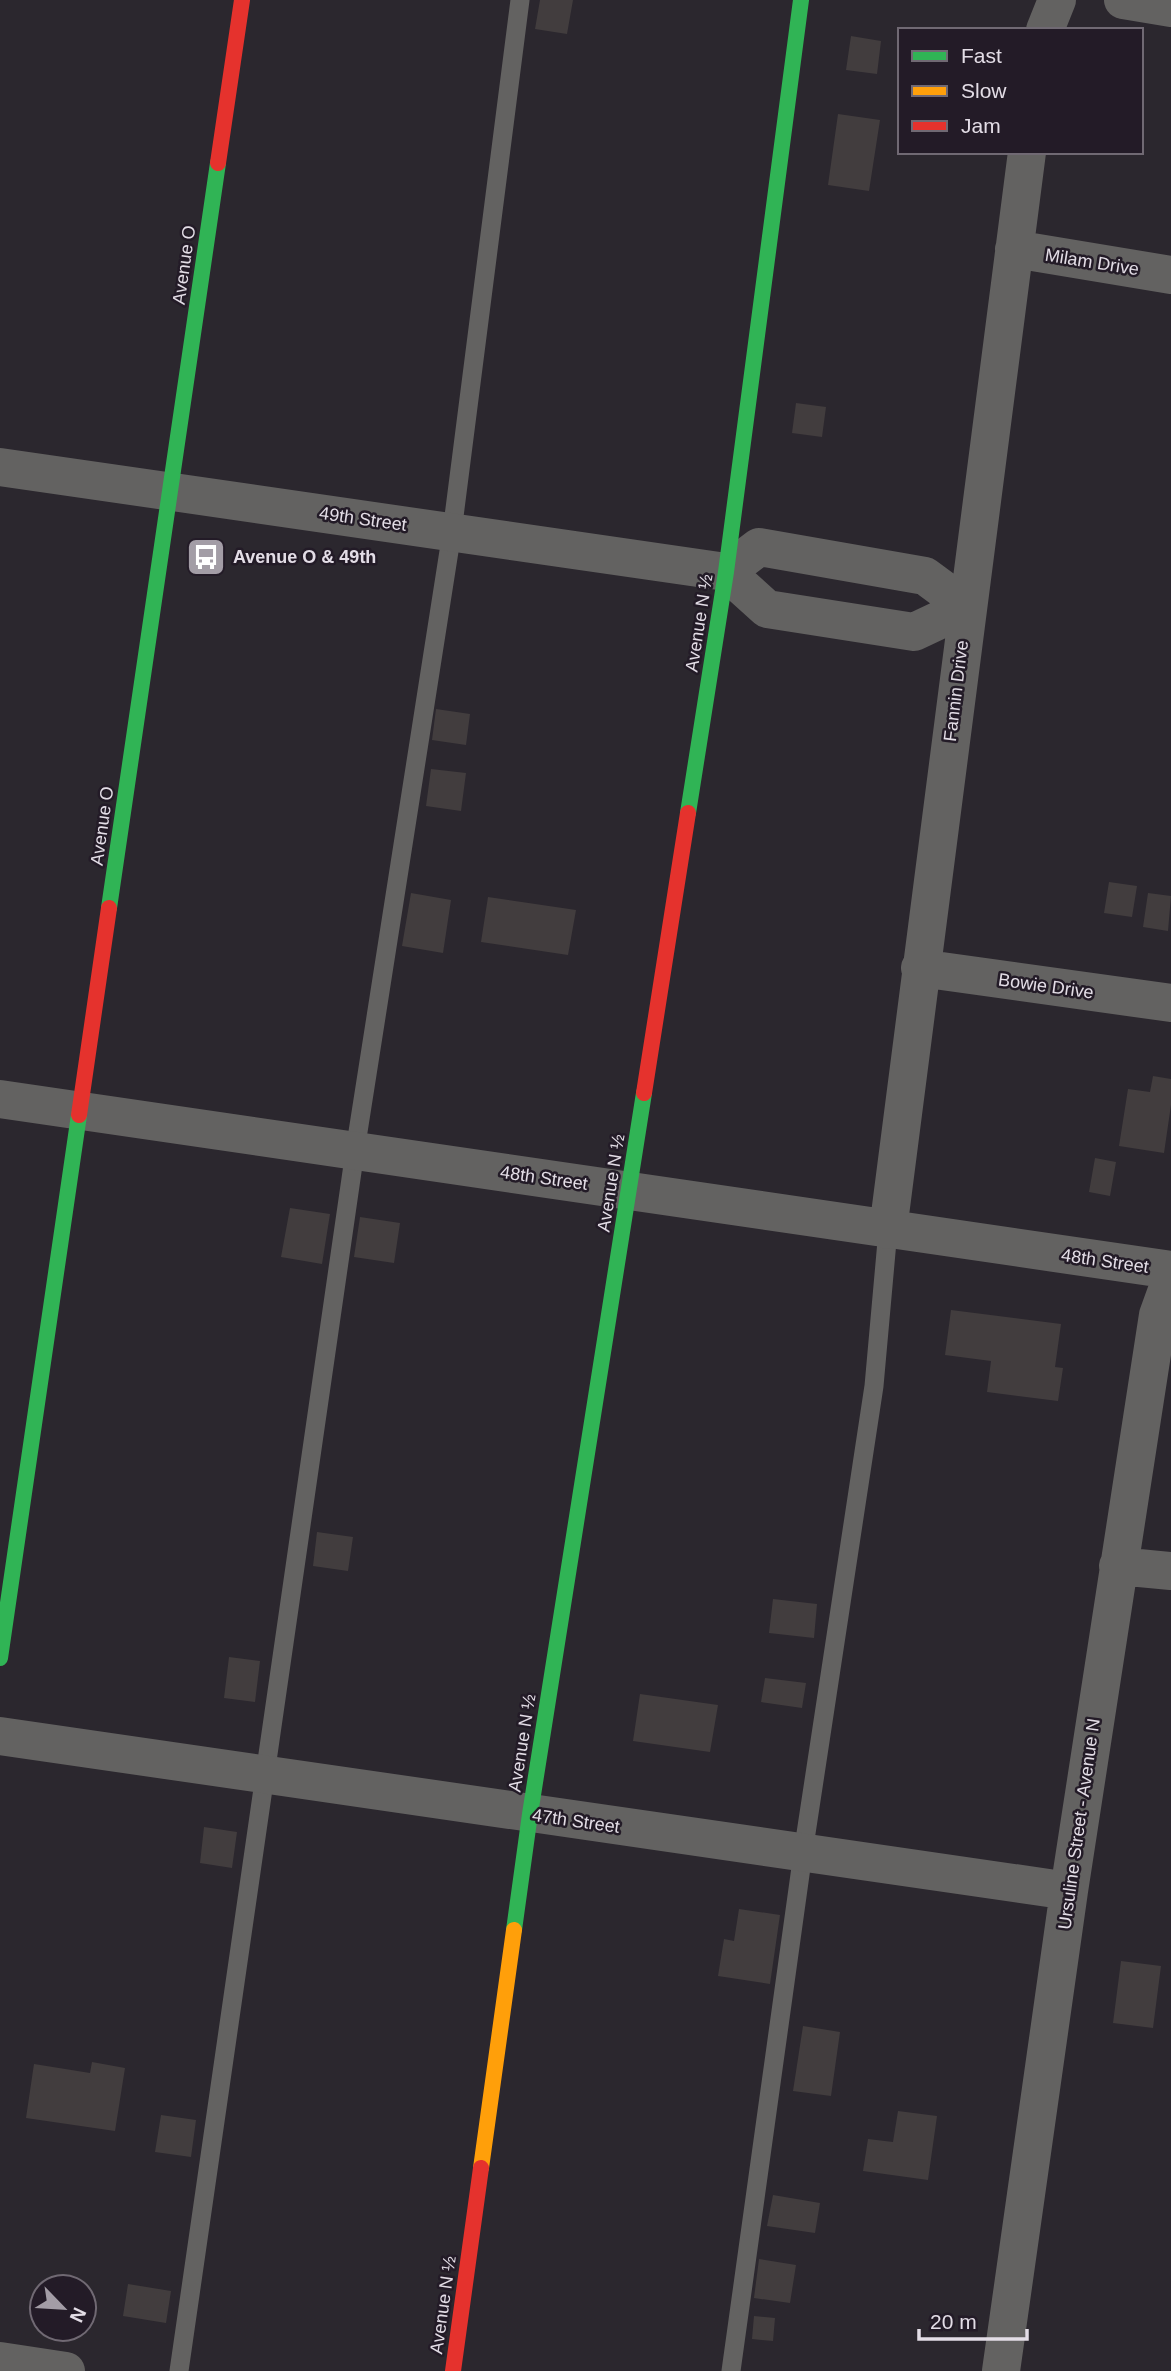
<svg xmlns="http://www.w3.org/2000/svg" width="1171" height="2371" font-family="Arial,sans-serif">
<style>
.building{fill:#423d3e}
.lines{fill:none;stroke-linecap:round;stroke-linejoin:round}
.lane{stroke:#636261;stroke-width:19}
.street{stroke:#636261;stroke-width:38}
.fast{stroke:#30b455;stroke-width:16}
.slow{stroke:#ff9f0a;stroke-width:16}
.jam{stroke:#e5322d;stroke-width:16}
.labels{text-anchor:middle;stroke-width:5;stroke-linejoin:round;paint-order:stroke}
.street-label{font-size:18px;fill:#e3dde6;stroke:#231b27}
.poi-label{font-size:18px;font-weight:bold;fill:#e3dde6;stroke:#231b27;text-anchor:start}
</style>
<rect width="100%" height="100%" fill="#2b272e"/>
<path class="building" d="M540 0H573L567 34 535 29Z
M851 36 881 41 877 74 846 70Z
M838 114 880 120 869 191 828 185Z
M796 403 826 407 822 437 792 433Z
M436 709 470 714 466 745 432 740Z
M431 769 466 773 461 811 426 806Z
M1109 882 1137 886 1132 917 1104 913Z
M411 893 451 900 443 953 402 946Z
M1148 893 1171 896 1168 931 1143 927Z
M488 897 576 910 568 955 481 942Z
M1153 1076 1171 1079V1105L1164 1153 1119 1146 1128 1089 1150 1092Z
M1095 1158 1116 1162 1110 1196 1089 1192Z
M290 1208 330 1214 322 1264 281 1257Z
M360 1217 400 1223 394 1263 354 1257Z
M951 1310 1061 1324 1055 1367 1063 1368 1058 1401 987 1392 991 1361 945 1355Z
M317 1532 353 1537 348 1571 313 1566Z
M773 1599 817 1604 814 1638 769 1633Z
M229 1657 260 1661 255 1702 224 1698Z
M765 1678 806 1683 802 1708 761 1702Z
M640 1694 718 1705 710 1752 633 1741Z
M204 1827 237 1832 232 1868 200 1863Z
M739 1909 780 1915 770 1984 718 1976 724 1939 734 1941Z
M1121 1961 1161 1966 1153 2028 1113 2023Z
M803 2026 840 2032 831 2096 793 2091Z
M92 2062 125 2068 115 2131 26 2118 34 2064 90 2073Z
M898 2111 937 2116 928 2180 863 2171 868 2139 893 2142Z
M161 2115 196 2120 191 2157 155 2152Z
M773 2195 820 2203 815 2233 767 2226Z
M759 2259 796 2265 790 2303 754 2298Z
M128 2284 171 2291 166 2323 123 2316Z
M754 2316 775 2318 773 2341 752 2339Z"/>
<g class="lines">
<path class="lane" d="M179 2371 355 1151 452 532 520 0
M731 2371 803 1853 874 1386 888 1230"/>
<path class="street" d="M1123 0 1171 8
M1045 30 1057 0
M1014 249 1171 275
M0 467 726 572 767 609 914 632 967 607 925 576 759 547 726 572
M920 968 1171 1003
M0 1099 1171 1270
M888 1230 1027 152
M1118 1566 1171 1571
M0 1736 1069 1891
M0 2361 66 2371
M1001 2371 1069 1891 1158 1315 1171 1279"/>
<path class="fast" d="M688 813 726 572 801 0
M109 908 218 163
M0 1658 79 1115
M514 1930 530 1814 644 1093"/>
<path class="slow" d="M481 2168 514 1930"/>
<path class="jam" d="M218 163 242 0
M644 1093 688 813
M79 1115 109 908
M453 2371 481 2168"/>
</g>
<defs>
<g id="bus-square" transform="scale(2.0125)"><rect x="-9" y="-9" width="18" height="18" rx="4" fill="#a39da6" stroke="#231b27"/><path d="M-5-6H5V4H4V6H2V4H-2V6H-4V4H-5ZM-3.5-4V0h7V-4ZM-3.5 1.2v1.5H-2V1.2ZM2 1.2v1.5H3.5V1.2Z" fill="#fff"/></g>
</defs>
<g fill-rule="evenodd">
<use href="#bus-square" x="206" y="557"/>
</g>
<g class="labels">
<g class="street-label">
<text transform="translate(1092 262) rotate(9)" y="6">Milam Drive</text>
<text transform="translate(184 265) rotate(-82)" y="6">Avenue O</text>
<text transform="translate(363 519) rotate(8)" y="6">49th Street</text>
<text transform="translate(699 623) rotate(-81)" y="6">Avenue N ½</text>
<text transform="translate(956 691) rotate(-83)" y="6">Fannin Drive</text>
<text transform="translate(102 826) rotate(-82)" y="6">Avenue O</text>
<text transform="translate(1046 986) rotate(8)" y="6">Bowie Drive</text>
<text transform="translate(544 1178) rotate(8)" y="6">48th Street</text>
<text transform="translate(611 1183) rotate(-81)" y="6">Avenue N ½</text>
<text transform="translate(1105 1261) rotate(8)" y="6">48th Street</text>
<text transform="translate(522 1743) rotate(-81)" y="6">Avenue N ½</text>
<text transform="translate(576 1821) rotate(8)" y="6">47th Street</text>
<text transform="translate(1079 1824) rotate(-82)" y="6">Ursuline Street - Avenue N</text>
<text transform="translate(443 2305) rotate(-82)" y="6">Avenue N ½</text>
</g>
<g class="poi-label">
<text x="233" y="563">Avenue O &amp; 49th</text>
</g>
</g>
<rect x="898" y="28" width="245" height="126" fill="#231b27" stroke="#706973" stroke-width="2"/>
<rect x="912" y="51" width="35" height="10" fill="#30b455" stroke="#706973" stroke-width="2"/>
<text x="961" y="63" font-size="21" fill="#e3dde6">Fast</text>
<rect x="912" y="86" width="35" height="10" fill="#ff9f0a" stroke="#706973" stroke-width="2"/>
<text x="961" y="98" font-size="21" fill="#e3dde6">Slow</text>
<rect x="912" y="121" width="35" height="10" fill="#e5322d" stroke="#706973" stroke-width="2"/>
<text x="961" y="133" font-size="21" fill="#e3dde6">Jam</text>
<g transform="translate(63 2308) rotate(115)"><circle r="33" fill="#231b27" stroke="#706973" stroke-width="2"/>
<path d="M0-5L12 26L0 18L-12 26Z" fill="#a39da6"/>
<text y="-10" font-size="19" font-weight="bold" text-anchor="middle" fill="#e3dde6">N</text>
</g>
<path d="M919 2329v10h108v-10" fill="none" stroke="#e3dde6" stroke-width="3.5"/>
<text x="930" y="2329" font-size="21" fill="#e3dde6" stroke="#231b27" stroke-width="5" paint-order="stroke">20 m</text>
</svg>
